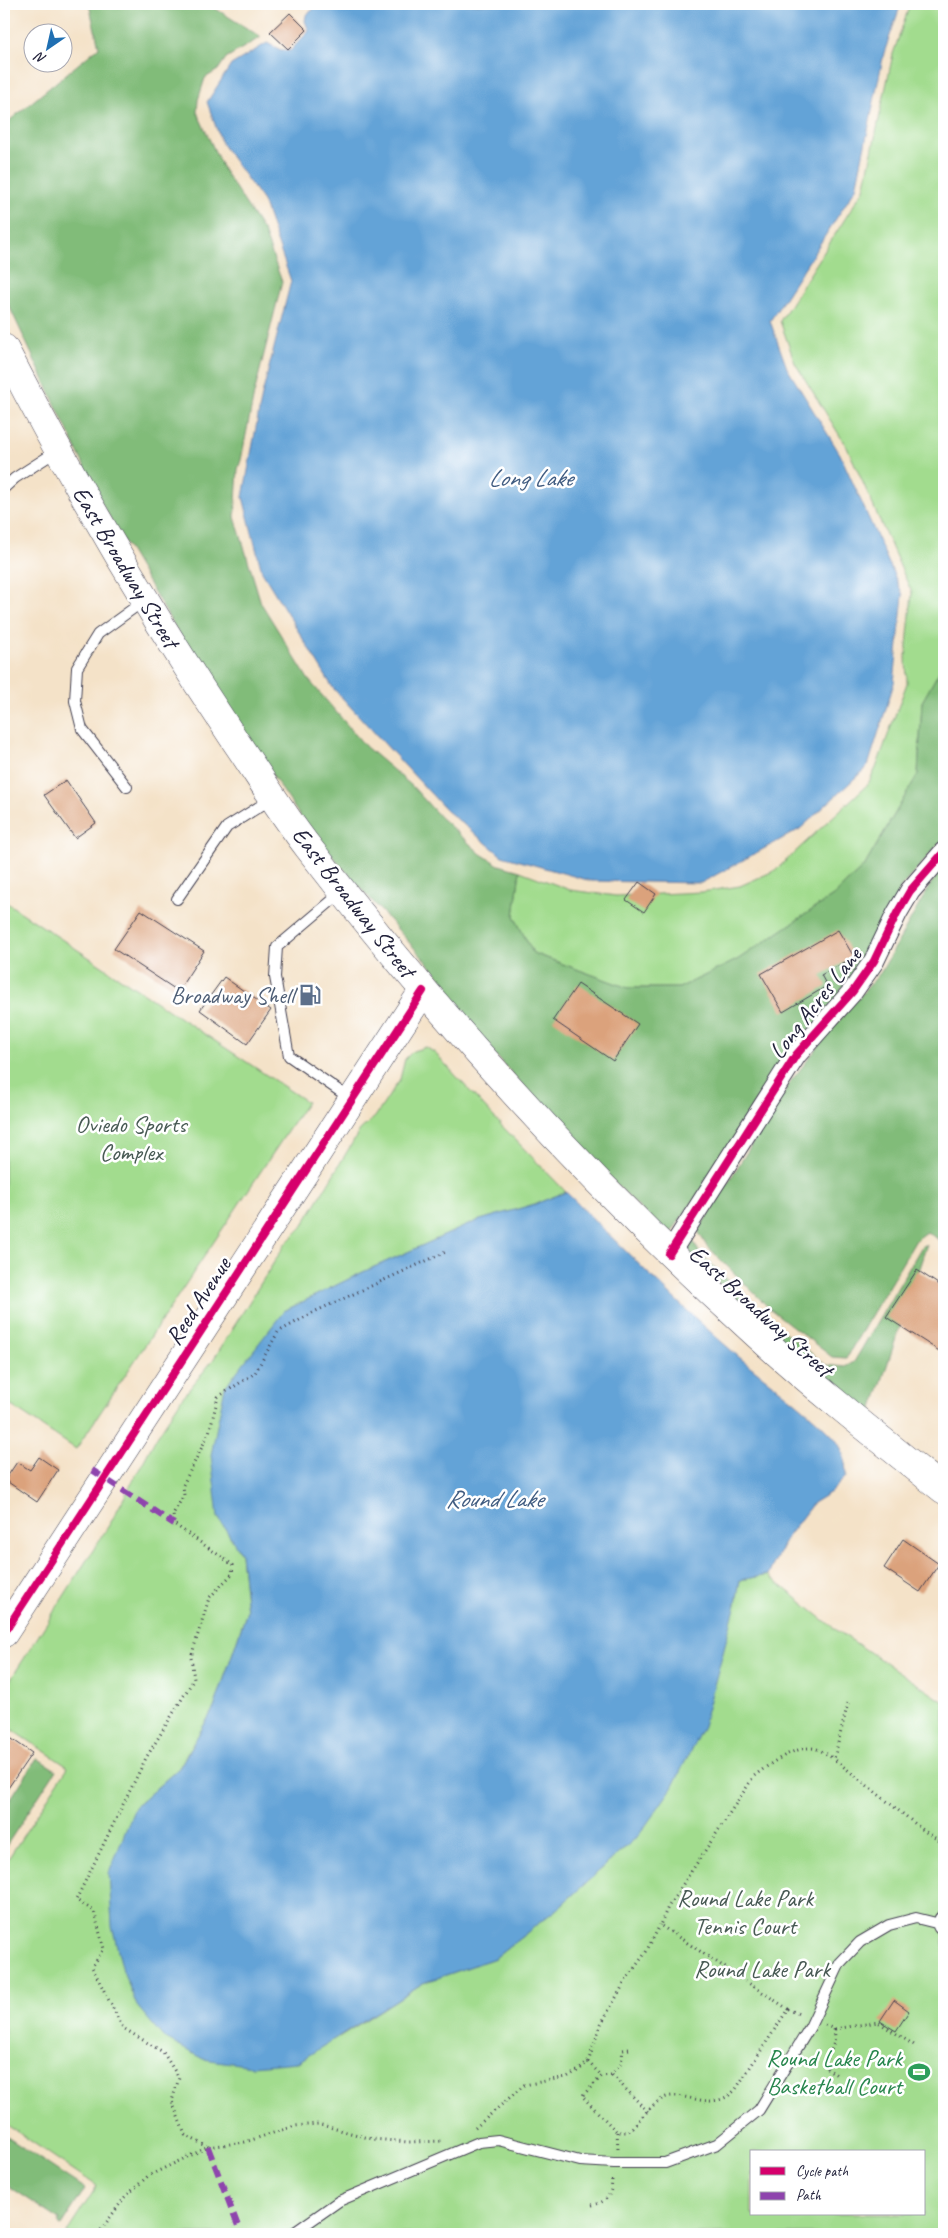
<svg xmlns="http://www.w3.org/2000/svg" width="948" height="2238" font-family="Caveat,sans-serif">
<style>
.green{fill:#a2dc8e;stroke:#627f64;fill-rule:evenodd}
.forest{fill:#81bc79;stroke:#526f5a}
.water{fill:#64a3d7;stroke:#436289}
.building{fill:#dba27c}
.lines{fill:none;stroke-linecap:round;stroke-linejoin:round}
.lane-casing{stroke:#423f50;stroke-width:12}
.street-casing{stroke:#423f50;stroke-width:22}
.secondary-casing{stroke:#423f50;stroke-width:29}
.path{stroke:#423f50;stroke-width:3;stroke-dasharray:1 4;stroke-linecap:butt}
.lane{stroke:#fff;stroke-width:10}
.street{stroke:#fff;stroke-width:20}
.secondary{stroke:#fff;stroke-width:28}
.quiet{stroke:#8e44ad;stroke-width:6;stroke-dasharray:12 6;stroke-linecap:butt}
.cycleway-casing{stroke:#fff;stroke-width:11}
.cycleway{stroke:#d6006c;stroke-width:8}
.labels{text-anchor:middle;stroke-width:5;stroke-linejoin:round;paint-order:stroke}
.street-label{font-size:24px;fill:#22223b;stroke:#fff}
.service-label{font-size:24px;fill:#4e5e75;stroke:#fff;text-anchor:end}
.park-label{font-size:24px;fill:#485a54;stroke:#fff}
.leisure-label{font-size:24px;fill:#27864d;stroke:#fff;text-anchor:end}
.water-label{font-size:25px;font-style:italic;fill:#405c81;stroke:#fff}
</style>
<rect width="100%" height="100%" fill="#fff"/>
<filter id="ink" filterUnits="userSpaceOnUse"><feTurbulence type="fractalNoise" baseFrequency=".02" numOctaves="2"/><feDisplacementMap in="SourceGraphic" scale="10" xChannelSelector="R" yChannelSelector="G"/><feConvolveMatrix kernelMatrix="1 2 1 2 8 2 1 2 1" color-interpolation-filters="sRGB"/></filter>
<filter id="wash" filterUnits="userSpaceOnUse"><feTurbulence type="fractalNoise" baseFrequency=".0096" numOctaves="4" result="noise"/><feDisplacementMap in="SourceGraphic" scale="20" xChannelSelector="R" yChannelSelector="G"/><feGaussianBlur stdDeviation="1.12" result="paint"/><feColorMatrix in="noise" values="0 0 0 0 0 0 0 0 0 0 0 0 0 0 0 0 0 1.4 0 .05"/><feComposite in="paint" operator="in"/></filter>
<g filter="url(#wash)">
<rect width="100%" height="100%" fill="#f4e2c8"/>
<path class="green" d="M910 4H944V663L922 702 918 774 865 865 833 896 737 960 679 988H628L533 953 514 916 520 871 570 890 616 896 702 892 740 886 776 870 868 784 876 768 907 683 906 656 912 593 848 449 795 363 780 321 864 189 893 54Z
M4 901 307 1102 76 1449 4 1401Z
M426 1047 435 1053 502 1126 566 1192 535 1204 477 1221 363 1272 284 1311 218 1517 241 1554 247 1611 214 1708 179 1768 135 1807 339 2037 423 1983 495 1958 558 1908 639 1835 736 1604 740 1580 768 1575 835 1629 944 1702V2234H66L97 2186 4 2123V1865L68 1767 4 1724V1690L111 1522 156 1438 182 1398 213 1360 286 1243 302 1227 360 1130 375 1117 400 1079 405 1059 413 1051ZM752 2152H924V2214H752Z"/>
<path class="forest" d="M89 4H208L261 37 226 58 218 70 205 78 198 100 197 112 223 169 264 232 282 282 254 394 241 460 238 469 235 517 261 603 308 679 366 747 412 786 440 817 481 854 499 865 520 871 514 916 533 953 628 988H679L737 960 833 896 865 865 918 774 922 702 944 663V838L902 886 865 956 668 1237 555 1122 441 994 447 985 310 831 192 656 104 508 4 295V125L99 47Z
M944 866V1243L927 1232 916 1240 846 1358 832 1357 769 1308 706 1245 698 1231 791 1081 841 1018 881 972 932 882Z
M691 1237 699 1252 763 1315 826 1365 845 1367 854 1362 922 1246 927 1244 870 1417 839 1392 683 1251Z
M37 1758 56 1770 4 1849V1809Z
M4 2135 85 2189 61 2226 58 2224 60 2220 4 2183Z"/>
<path class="water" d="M320 4H901L884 53 856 188 770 321 787 368 840 454 903 595 894 683 868 766 800 829 701 883 591 881 502 856 446 810 333 688 262 572 243 497 262 395 291 281 263 201 222 144 207 102 231 65 267 43 281 50 290 51 309 31 305 21 306 15Z
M566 1192C623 1248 678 1305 739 1357 770 1383 804 1406 832 1435 843 1447 846 1461 846 1477L831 1492 813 1503 787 1537 768 1575 740 1580 736 1604 703 1726 672 1788 639 1835 558 1908 495 1958 423 1983 298 2062 252 2066 203 2059 164 2038 137 2006 123 1971 112 1926 109 1873 135 1807 179 1768 214 1708 247 1611 241 1554 218 1517 211 1455 225 1387 284 1311 363 1272 477 1221 535 1204Z"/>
<g id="blocks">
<path class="building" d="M290 13 307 30 288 49 270 32Z
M66 780 96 823 75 838 44 795Z
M639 882 656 894 644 912 626 900Z
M141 910 204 951 178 991 114 949Z
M838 930 854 957 821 975 827 986 783 1012 761 974Z
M224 977 271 1010 247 1044 200 1010Z
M578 984 638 1024 613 1061 553 1020Z
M917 1270 944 1288V1354L886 1317Z
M39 1457 58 1470 37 1502 5 1480 17 1462 30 1470Z
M903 1539 939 1564 920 1592 884 1568Z
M9 1737 32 1753 4 1794V1745Z
M894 2000 909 2011 896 2031 880 2021Z"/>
</g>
</g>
<g filter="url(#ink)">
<use href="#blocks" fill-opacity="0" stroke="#423f50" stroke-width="1"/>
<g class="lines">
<g class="lane-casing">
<path id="lane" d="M4 488 15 478 57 451
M127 787 82 729 75 701 77 668 98 634 145 600
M342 892 277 947 275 977 289 1056 351 1099
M177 899 227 827 273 798
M292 2234 339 2201 479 2142 498 2140 580 2161 614 2163H665L717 2144 759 2110 810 2027 840 1963 860 1942 889 1925 916 1918 944 1925"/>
</g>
<g class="street-casing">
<path id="street" d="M669 1254 796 1055 853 991 874 961 897 913 910 891 944 852
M943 1925 944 1921"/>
</g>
<g class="secondary-casing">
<path id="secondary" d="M4 348C74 484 151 615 236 742 260 777 282 814 308 847 442 1021 591 1184 754 1332 815 1388 880 1439 944 1490
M4 1633 423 991"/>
</g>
<path class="path" d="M848 1703 834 1759 923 1830 944 1844
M788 2009 801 2015
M825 2025 834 2029C838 2046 825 2054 827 2068L838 2076
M835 2029 878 2022 914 2045
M629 2049 623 2050 621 2064 611 2075 602 2076 582 2096 617 2132H628C637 2123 651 2105 662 2099 682 2087 712 2116 736 2089L788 2009 660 1925 668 1907 754 1776C768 1765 798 1743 817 1749 823 1751 829 1756 834 1759
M588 2062 602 2076
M612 2075 648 2112
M475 2128 524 2085 567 2077 579 2070 588 2062 601 2024 626 1980 646 1952 660 1925
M617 2132 618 2149
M208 2147 185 2135 172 2101 179 2078 163 2052 123 2028 92 1967 104 1949 94 1911 76 1900 146 1758 194 1679 191 1657 209 1598 232 1574 233 1565 174 1524 173 1514 184 1495 183 1485 209 1433 218 1397 255 1373 278 1332 316 1311 448 1251
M592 2205C609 2202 612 2193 612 2177
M98 2234 125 2197 148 2176 208 2147 245 2142 295 2126 318 2124 372 2139 408 2142 444 2141"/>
<use href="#lane" class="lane"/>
<use href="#street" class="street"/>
<use href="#secondary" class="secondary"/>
<path class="quiet" d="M92 1470 174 1524
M208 2147 241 2234"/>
<g class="cycleway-casing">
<path id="cycleway" d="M669 1254 796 1055 853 991 874 961 897 913 910 891 944 852
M4 1633 423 991"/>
</g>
<use href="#cycleway" class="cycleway"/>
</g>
</g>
<defs>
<g id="fuel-bare" transform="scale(1.725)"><path d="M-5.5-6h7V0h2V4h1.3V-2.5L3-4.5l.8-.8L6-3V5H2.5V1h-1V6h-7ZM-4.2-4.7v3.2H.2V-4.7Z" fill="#5c6f8a" stroke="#fff" stroke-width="2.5" paint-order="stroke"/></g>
<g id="stadium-bare" transform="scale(1.725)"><path d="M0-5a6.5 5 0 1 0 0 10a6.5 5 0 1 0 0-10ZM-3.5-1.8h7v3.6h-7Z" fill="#2e9e5b" stroke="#fff" stroke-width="2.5" paint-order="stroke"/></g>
</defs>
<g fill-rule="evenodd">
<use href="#fuel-bare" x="310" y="995"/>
<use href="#stadium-bare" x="919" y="2072"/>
</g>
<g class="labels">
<g class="street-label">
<text transform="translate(126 567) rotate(59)" y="8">East Broadway Street</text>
<text transform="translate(354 902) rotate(52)" y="8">East Broadway Street</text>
<text transform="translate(815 1003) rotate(-52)" y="8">Long Acres Lane</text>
<text transform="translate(198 1301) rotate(-57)" y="8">Reed Avenue</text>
<text transform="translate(761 1311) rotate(42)" y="8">East Broadway Street</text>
</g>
<g class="service-label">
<text x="294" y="1003">Broadway Shell</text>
</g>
<g class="park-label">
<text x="131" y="1132">Oviedo Sports<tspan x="131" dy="28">Complex</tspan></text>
<text x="745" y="1906">Round Lake Park<tspan x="745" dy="28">Tennis Court</tspan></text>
<text x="762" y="1977">Round Lake Park</text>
</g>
<g class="leisure-label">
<text x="902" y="2066">Round Lake Park<tspan x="902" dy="28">Basketball Court</tspan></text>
</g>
<g class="water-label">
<text x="530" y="486">Long Lake</text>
<text x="494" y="1507">Round Lake</text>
</g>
</g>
<rect width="948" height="2238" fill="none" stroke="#fff" stroke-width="20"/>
<rect x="750" y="2150" width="175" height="65" fill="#ffffff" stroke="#a7a7b1"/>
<rect x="760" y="2167" width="25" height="8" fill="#d6006c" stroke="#a7a7b1"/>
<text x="796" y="2176" font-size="15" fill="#22223b">Cycle path</text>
<rect x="760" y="2192" width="25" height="8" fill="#8e44ad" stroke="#a7a7b1"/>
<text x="796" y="2200" font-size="15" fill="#22223b">Path</text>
<g transform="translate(48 48) rotate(214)"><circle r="24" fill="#ffffff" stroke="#a7a7b1"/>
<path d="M0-4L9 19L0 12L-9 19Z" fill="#1f6fb2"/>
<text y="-8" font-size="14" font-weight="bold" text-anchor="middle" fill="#22223b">N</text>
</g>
</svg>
